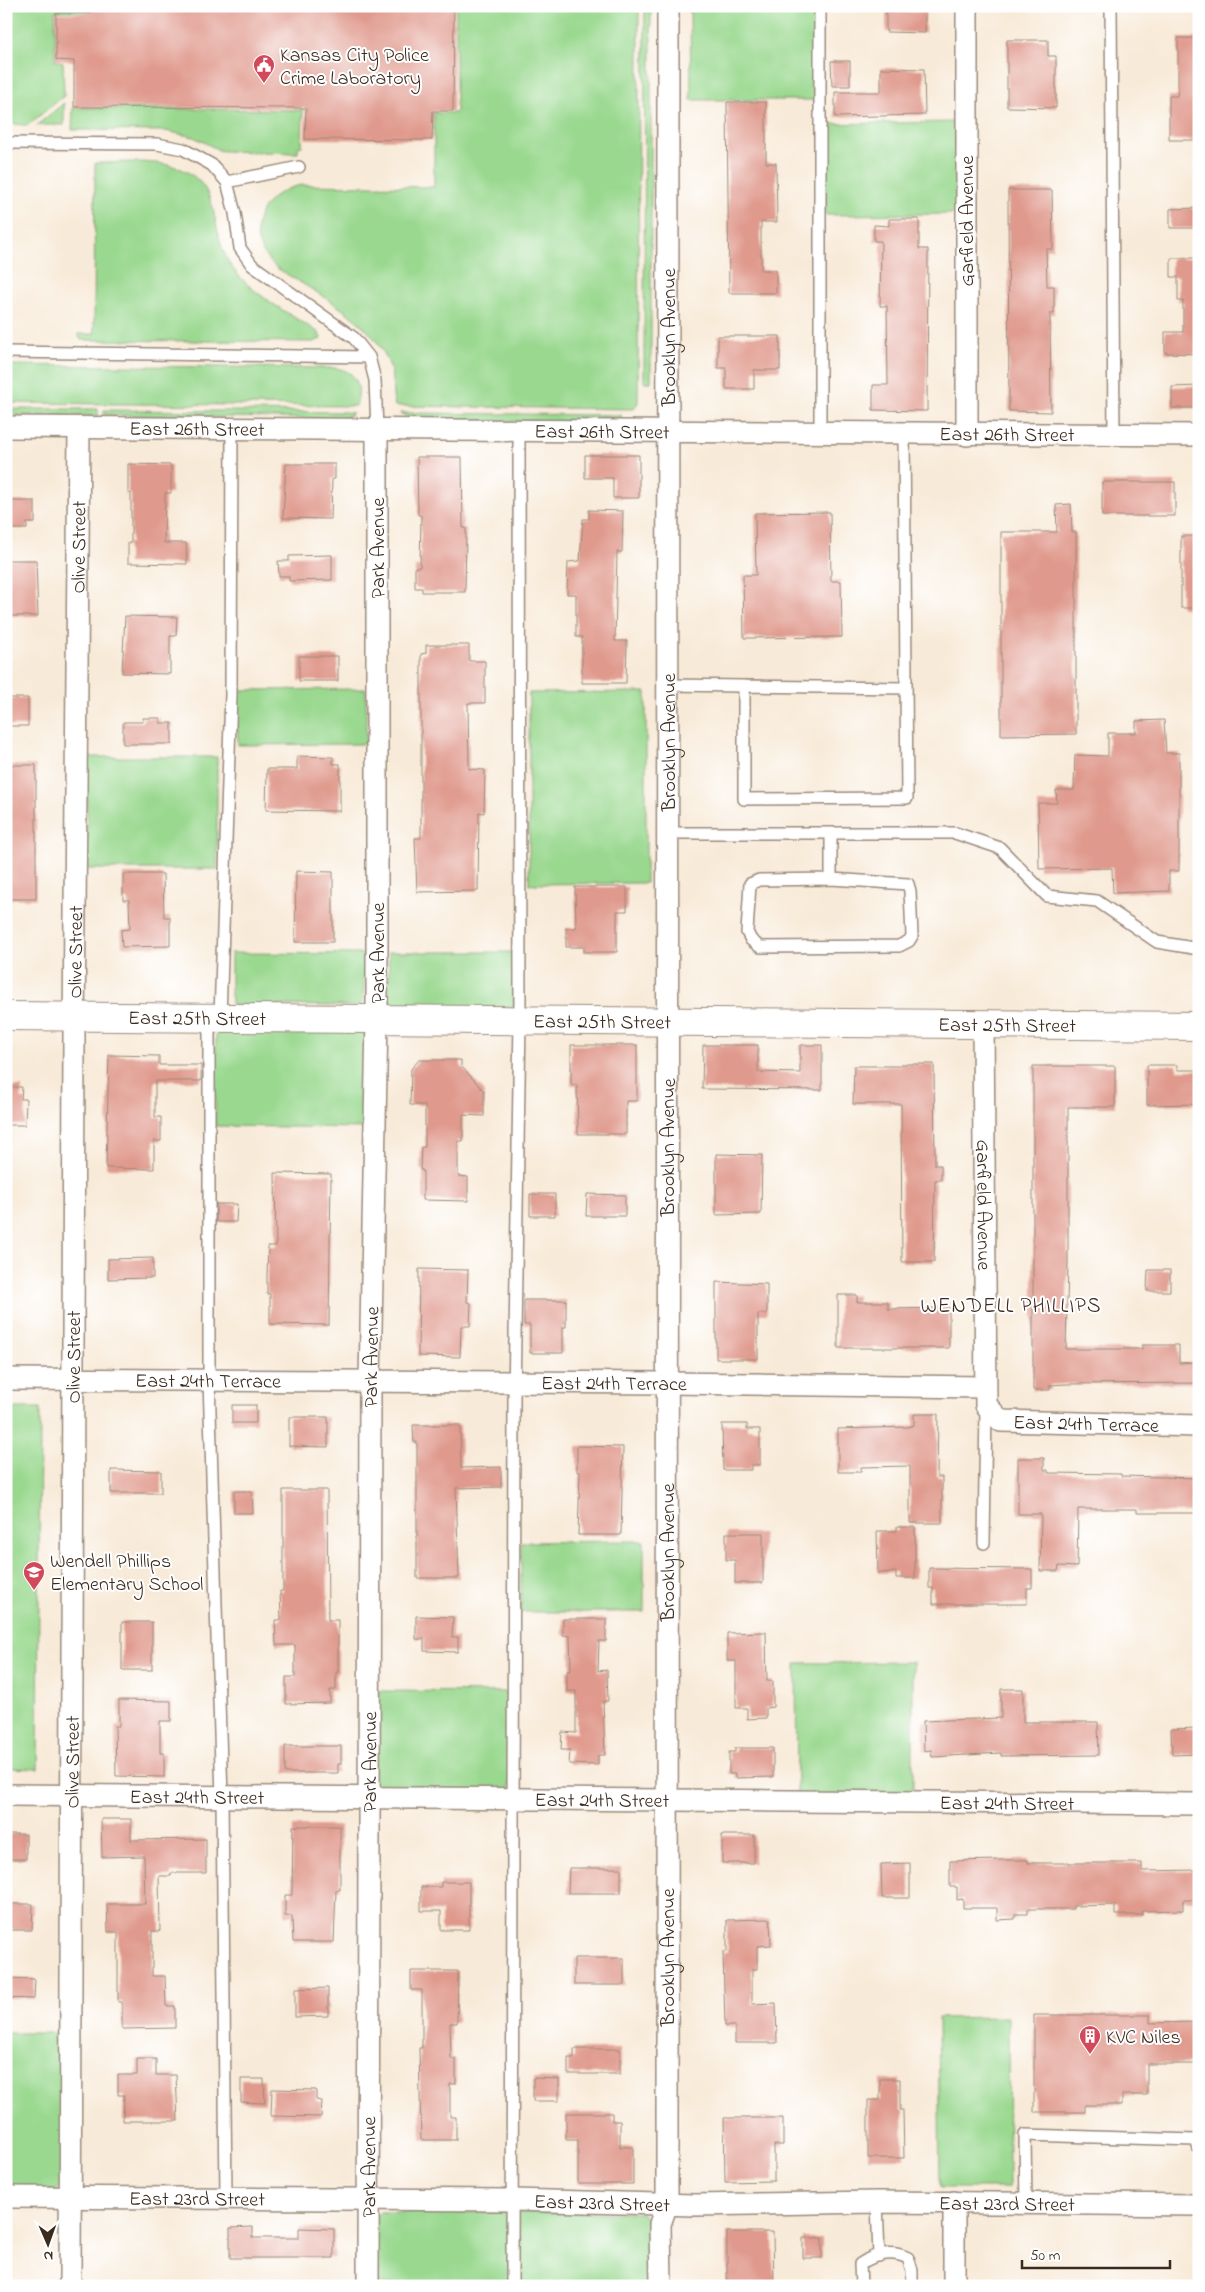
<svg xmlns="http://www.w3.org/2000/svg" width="1205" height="2292" font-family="'Indie Flower',sans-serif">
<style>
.green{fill:#99d88e;stroke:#6a8156}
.building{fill:#e09a8d}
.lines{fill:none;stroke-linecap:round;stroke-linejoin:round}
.service-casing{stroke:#9a8a7b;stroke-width:14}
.minor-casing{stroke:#9a8a7b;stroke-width:24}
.tertiary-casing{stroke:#9a8a7b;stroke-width:30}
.service{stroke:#fff;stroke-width:11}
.minor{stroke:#fff;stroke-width:21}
.tertiary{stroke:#fff;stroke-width:28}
.labels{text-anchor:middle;stroke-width:4;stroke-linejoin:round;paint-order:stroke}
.poi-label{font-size:20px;fill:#3b2a1e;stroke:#fff;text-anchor:start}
.street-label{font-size:20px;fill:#3b2a1e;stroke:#fff}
.neighbourhood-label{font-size:21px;letter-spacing:1px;fill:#3b2a1e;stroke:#fff}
</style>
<rect width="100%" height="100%" fill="#fff"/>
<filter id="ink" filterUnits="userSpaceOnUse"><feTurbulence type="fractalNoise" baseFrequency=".02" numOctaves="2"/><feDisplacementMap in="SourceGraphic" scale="10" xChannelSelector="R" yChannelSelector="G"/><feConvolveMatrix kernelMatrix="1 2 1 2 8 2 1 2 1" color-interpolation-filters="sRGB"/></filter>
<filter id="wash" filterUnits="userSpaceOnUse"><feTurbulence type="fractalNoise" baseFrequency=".0096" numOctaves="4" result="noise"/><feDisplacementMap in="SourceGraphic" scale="20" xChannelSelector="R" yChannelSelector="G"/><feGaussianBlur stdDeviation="1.12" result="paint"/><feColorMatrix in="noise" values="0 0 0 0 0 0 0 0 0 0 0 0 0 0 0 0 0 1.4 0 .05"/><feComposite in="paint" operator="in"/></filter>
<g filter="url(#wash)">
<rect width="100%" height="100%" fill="#f8ead8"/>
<path class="green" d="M6 6H90V12L55 11V61L63 62 64 96 28 125 6 124Z
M456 6H639L638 403 633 409 395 406C391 392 394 378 389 364 373 319 315 293 277 268 240 238 257 193 302 185L434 187V113H456Z
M645 6H651V382H644Z
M690 6H815L816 100H691Z
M64 103V125H37Z
M73 108 303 110 302 146 298 147V153L221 151 194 137 166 131 72 130Z
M955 122 956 214 826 215 825 124Z
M95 163C141 163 200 152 213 209 218 231 220 252 234 270 253 295 292 315 319 333L321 339 313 342 81 340 78 334H94Z
M6 365 335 368C357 371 362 386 356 406L6 403Z
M6 409H98V416L6 415Z
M104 410 343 412 353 413 348 417 337 419 104 415Z
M400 413H408L621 415V422L412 420Z
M366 689V744L238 745 237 690Z
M646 692V883L529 884V693Z
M87 757H217V869H87Z
M389 952H514V1008L398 1007 392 1004 388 998Z
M231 953 365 954 363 1003 358 1006 231 1005Z
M216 1029 361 1031 366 1037V1128L215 1126Z
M6 1408H40L38 1769 6 1768Z
M644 1541V1612H521V1542Z
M913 1662V1794L797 1795 796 1663Z
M374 1691 510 1692V1792L373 1790Z
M1008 2017 1009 2188H940L938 2018Z
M6 2033H64V2184L56 2191 6 2190Z
M380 2212 641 2213 648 2219V2285L376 2284V2216Z"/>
<g id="blocks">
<path class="building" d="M91 6H454L453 111H433L432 140 305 139 306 108 74 107V61L56 60V13H90Z
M886 11 925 12V33L886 32Z
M1178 38H1199V140H1169V96H1177L1178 90Z
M1007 40H1048V56H1056V108L1007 107Z
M831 61H850V86H832Z
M881 68 924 69 925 115 835 117V92H881Z
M727 102H766V163H776L777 222H761V270H776V293H729Z
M1008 190H1052L1053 249H1046L1047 286H1054V314H1050L1051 412 1009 411Z
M1199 208V228H1170V209Z
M889 219H919V249H928L927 411 873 410V385H888L887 306H880L881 241H874V225L889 226Z
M1171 258H1199V354L1165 353V332H1183V301H1178V277H1171Z
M718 336H780V370H754V389H726V368H718Z
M1199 386V408H1172V387Z
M585 455H639V498H613V478H585Z
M417 457H462L463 528H466L465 592H422V588H415V567H420L421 515H418Z
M128 464 171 465V493H165L164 543H186L187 564 128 563V543H131V493H128Z
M286 464H335V479H332L331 519 283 518Z
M1102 482H1175V516H1102Z
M6 501H35V523H27V529H12V525H6Z
M1071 504 1072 532H1076V734L1001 735V532H1057L1056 505Z
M589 510 623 511 622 552H617L615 641H627L626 683H582V637H576V594H567L568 562 580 561 583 519H589Z
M830 512 831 581H841L842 637 744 638 743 575H756L755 513Z
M1181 536H1199V608H1181Z
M332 555V580L289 581V576H279L278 561H289V556Z
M6 560H36L38 616H6Z
M125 616 177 617 176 636H170V674L122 673Z
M426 645H469V661H485V703H468L469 769 485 770 484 813 479 812 478 891 417 892 415 838H421V654L426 653Z
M299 656H338V681H299Z
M6 698H28V726H6Z
M143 718H160V723H172V744H123V722H143Z
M1164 720 1166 753H1179V871H1169V891L1113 893 1112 868 1039 869 1038 803H1057L1056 790H1074L1075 755 1108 756V733H1136V721Z
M297 756 333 757V764H340V811L266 810 267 769H297Z
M6 765H36V899H6Z
M296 871 333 872V942H295Z
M123 874H163L164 917H170V946L122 947 121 930 130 929 129 900H123Z
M575 887H627V911H617V952H584V947H566V928H576Z
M571 1045H637V1101H626V1134H578L577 1085H571Z
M703 1045H758V1072L800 1073V1045H822V1090L702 1089Z
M109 1055 159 1056V1065H201V1081H155V1117H161V1141H154V1169L106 1168Z
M419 1060H461V1066L484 1091V1116L463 1115V1141H458V1176L468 1177V1201L423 1200V1170H420L421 1147H425V1105H410L411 1069Z
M901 1064H934L935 1165H941V1180H935L934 1262H902L901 1104H853L854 1066H901Z
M1147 1065H1177V1070H1199V1104L1147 1105Z
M1033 1066H1115V1107H1068V1261L1066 1349H1142V1345H1179V1363L1199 1362V1383L1066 1384 1050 1385V1390H1033Z
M6 1087H22L21 1099H26L25 1125H6Z
M716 1154 762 1155 761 1214 716 1215Z
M275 1173 331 1174 329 1325 270 1324V1294H267V1276L268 1246H276Z
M530 1194H555V1216H530Z
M587 1194 625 1195V1216H586Z
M216 1204H237L236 1222H216Z
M153 1258V1278L108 1279V1259Z
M419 1269 468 1270 467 1302 471 1303 470 1326H461L460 1357 418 1356Z
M1148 1270H1170V1291H1147Z
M716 1282 767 1284V1314H758V1359H716Z
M838 1295H857V1302H888V1309L949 1308V1348H838Z
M524 1300H566V1327H563V1353H530V1325H524Z
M232 1405H256V1423H232Z
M914 1414H938L937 1477H942V1523H910V1466L861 1467V1472H838V1429L908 1427 914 1425Z
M289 1417H328V1447L289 1446Z
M722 1424H747V1429H760V1465H751V1470H723Z
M413 1425H460L461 1468 501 1467V1487L456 1488 459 1578H417V1442H414Z
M577 1446 623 1447 621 1535H578L580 1472H577Z
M1018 1458H1044V1470H1048V1473L1121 1474V1476L1199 1478V1513H1137V1509H1078L1077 1567 1059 1566 1058 1571H1040L1041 1514H1018Z
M111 1470 161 1471V1493H111Z
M283 1490H327L328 1620H338V1672H336V1690H330V1703L286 1704V1677H295V1645H276L275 1620H281L280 1591H283Z
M234 1491H252L253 1513H234Z
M897 1527H915V1578H896V1572L878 1573 877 1531H897Z
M726 1533H763V1583H735V1560H726Z
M929 1568 1032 1569V1588H1027V1604H933V1588H929Z
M416 1616 453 1617 452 1637H458V1652L424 1651V1639H416Z
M563 1619H606V1641H599L598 1671 607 1670 608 1701H603L605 1755H598V1765L569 1764 570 1750H561L562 1732 576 1733V1691H567V1671H571L570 1636 563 1635Z
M122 1622H152V1670H122Z
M766 1632 767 1681H773V1707L766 1708V1718L747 1719V1708H736V1661H727V1633Z
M1001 1689H1023V1722H1098L1099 1755 1001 1756V1753L932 1757 931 1750 924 1751 923 1721 1001 1718Z
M119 1700 171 1701V1721H160V1753H164V1777L116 1776 115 1726H119Z
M1199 1728V1754L1172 1755 1171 1729Z
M285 1746H341V1764H338V1773H285Z
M735 1748H773V1777L735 1778V1774H729V1752H735Z
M101 1819H131V1840L206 1839V1873H171V1876H159L160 1931H152V1976H165L166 2006H175V2028L122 2029V2002H118V1932H108L107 1904H145L144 1856 102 1857Z
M293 1826H340V1890H336L334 1942H293L292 1916H285V1895H292Z
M6 1834H26V1859H6Z
M722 1835H754V1863H722Z
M1001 1860H1028V1863H1142V1871L1199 1870V1900H1183V1910L1142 1911V1915H1115V1905L1073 1906V1909H1028V1914H1015V1919L997 1920V1908H963V1899L957 1900V1887H950V1861Z
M910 1863V1898H882L881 1864Z
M569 1868H621V1893H568Z
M441 1882H469V1930H441V1911H421V1887H441Z
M6 1904H33L32 1930H6Z
M770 1919 771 1945 757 1946V1969L752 1970V2004L776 2003 777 2043H735V2026H725L723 1952H727V1920Z
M574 1958H624V1985H574Z
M411 1971H458L457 2023H450L451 2059H456V2084H450V2117H456V2140H421L419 2048H422V1990H411Z
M6 1978 35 1979 34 1999 6 1998Z
M328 1988V2016L295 2017V1989Z
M1034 2015H1150V2023L1199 2022V2064H1147V2095H1122V2105H1085V2112H1034Z
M574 2049H620V2074H568V2058H574Z
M137 2059H156V2075H176L178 2121H123L124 2095H118V2075H137Z
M533 2078 559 2079V2101H533Z
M241 2079H264L265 2103 241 2102Z
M880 2079H900V2110H903L904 2158H868V2100H880Z
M272 2089 316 2090V2100L322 2101 321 2117 271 2116Z
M566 2113H612V2121H620V2147H633V2184H578V2140H566Z
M724 2118H783V2145H774V2181L725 2182Z
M253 2227V2238H299V2228L334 2229V2258H230V2228Z
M727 2232H773L774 2286H727Z
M803 2238H822V2258H803Z"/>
</g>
</g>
<g filter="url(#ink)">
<use href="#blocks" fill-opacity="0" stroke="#9a8a7b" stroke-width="1"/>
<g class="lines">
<g class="service-casing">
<path id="service" d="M820 6V433
M1111 6 1114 435
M6 143 157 144 183 149 212 165 227 182 235 213 240 248 252 265 354 338 369 357 375 380 377 429
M227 182 299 167
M6 352 369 357
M666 685 744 686V799L907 798 904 435
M744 686 906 688
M667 833H955L1000 848 1047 896 1097 901 1157 942 1199 949
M831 833V879L759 880 750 884 747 932 751 940 760 947 899 946 909 941 912 936 910 891 908 884 831 879
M209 1017V1380L222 1797 226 2198
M220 1017 231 694 232 429
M984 1543 986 1407
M877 2202 879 2256
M1026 2204 1025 2135 1196 2140 1199 2149
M512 2286 514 1400 520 1020 519 430
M861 2286 860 2264C875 2254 892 2250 908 2258L912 2270V2286"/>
</g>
<g class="minor-casing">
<g id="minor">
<path id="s1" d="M6 427 1199 435"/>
<path d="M967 435V6"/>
<path id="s2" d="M983 1023 986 1405 1001 1421 1199 1426"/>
<path id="s3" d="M6 1379 666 1383 985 1387"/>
<path id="s4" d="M6 1795 1199 1804"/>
<path id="s5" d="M6 2197 513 2200 694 2205 877 2202 1199 2205"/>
<path id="s6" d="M70 2286 74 1035 79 428"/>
<path id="s7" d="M368 2286 370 1381 377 1020V429"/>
<path id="s8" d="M661 2286 660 2224 667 2204 668 6"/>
<path d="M954 2286V2202"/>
</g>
</g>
<g class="tertiary-casing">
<g id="tertiary">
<path id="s9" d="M6 1016 1199 1026"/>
</g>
</g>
<use href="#service" class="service"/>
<use href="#minor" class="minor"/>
<use href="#tertiary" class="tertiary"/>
</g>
</g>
<defs>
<g id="civic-pin" transform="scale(1.125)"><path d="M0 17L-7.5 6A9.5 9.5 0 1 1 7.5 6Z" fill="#d1495b" stroke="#fff"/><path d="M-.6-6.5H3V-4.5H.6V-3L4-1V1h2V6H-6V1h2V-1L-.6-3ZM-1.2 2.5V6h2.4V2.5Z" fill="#fff"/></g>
<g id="school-pin" transform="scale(1.125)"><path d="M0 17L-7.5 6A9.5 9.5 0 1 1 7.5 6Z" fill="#d1495b" stroke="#fff"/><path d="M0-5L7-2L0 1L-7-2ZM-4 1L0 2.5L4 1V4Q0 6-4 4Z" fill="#fff"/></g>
<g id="building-pin" transform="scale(1.125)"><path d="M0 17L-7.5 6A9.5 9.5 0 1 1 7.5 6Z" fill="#d1495b" stroke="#fff"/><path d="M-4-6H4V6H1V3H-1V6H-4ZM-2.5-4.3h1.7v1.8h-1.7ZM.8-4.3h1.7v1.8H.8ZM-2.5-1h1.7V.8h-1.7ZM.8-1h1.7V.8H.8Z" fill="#fff"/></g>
</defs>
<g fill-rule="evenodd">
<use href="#civic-pin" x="264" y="65"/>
<use href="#school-pin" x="34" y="1572"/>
<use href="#building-pin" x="1090" y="2036"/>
</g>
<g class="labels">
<g class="poi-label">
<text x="280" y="61">Kansas City Police<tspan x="280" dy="23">Crime Laboratory</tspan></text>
<text x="50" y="1567">Wendell Phillips<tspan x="50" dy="23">Elementary School</tspan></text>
<text x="1106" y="2043">KVC Niles</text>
</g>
<g class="street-label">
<text transform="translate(966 221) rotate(-90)" y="7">Garfield Avenue</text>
<text dy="7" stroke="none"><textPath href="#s8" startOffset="1950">Brooklyn Avenue</textPath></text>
<text dy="7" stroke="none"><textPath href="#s1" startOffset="191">East 26th Street</textPath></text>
<text dy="7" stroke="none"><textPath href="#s1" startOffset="596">East 26th Street</textPath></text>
<text dy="7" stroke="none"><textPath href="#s1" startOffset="1001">East 26th Street</textPath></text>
<text dy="7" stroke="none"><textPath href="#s6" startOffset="1739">Olive Street</textPath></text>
<text transform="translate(377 548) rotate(-90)" y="7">Park Avenue</text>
<text dy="7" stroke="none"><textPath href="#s8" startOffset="1545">Brooklyn Avenue</textPath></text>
<text dy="7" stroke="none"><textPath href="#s6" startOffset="1334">Olive Street</textPath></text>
<text transform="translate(377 953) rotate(-90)" y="7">Park Avenue</text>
<text dy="7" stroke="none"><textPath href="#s9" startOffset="191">East 25th Street</textPath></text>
<text dy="7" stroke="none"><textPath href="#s9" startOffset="596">East 25th Street</textPath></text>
<text dy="7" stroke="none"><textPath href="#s9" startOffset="1001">East 25th Street</textPath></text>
<text dy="7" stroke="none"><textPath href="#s8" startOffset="1140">Brooklyn Avenue</textPath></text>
<text dy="7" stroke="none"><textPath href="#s2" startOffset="182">Garfield Avenue</textPath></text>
<text dy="7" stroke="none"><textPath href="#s6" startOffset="929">Olive Street</textPath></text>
<text dy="7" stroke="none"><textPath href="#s7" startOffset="929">Park Avenue</textPath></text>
<text dy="7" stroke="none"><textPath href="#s3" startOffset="202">East 24th Terrace</textPath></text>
<text dy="7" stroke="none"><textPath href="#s3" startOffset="608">East 24th Terrace</textPath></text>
<text dy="7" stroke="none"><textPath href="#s2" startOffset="489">East 24th Terrace</textPath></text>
<text dy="7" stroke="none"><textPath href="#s8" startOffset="735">Brooklyn Avenue</textPath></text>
<text dy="7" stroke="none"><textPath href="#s6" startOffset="524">Olive Street</textPath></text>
<text dy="7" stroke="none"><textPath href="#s7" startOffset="524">Park Avenue</textPath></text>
<text dy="7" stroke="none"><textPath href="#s4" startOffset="191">East 24th Street</textPath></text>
<text dy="7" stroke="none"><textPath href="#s4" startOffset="596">East 24th Street</textPath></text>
<text dy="7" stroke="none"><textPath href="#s4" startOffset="1001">East 24th Street</textPath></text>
<text dy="7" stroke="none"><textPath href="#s8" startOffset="330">Brooklyn Avenue</textPath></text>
<text dy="7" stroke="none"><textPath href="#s7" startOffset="119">Park Avenue</textPath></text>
<text dy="7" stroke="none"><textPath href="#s5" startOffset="191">East 23rd Street</textPath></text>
<text dy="7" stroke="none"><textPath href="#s5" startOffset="596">East 23rd Street</textPath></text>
<text dy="7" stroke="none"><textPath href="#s5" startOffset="1001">East 23rd Street</textPath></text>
</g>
<g class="neighbourhood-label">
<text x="1011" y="1312">WENDELL PHILLIPS</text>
</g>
</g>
<rect width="1205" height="2292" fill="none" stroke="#fff" stroke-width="25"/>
<g transform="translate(48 2244) rotate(178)" stroke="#ffffff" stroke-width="4" paint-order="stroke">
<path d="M0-4L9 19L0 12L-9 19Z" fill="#3b2a1e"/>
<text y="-8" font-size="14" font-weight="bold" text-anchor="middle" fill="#3b2a1e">N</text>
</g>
<path d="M1022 2260v8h148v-8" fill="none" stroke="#3b2a1e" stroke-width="2.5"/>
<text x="1030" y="2260" font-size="15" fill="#3b2a1e" stroke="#ffffff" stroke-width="4" paint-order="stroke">50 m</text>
</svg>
